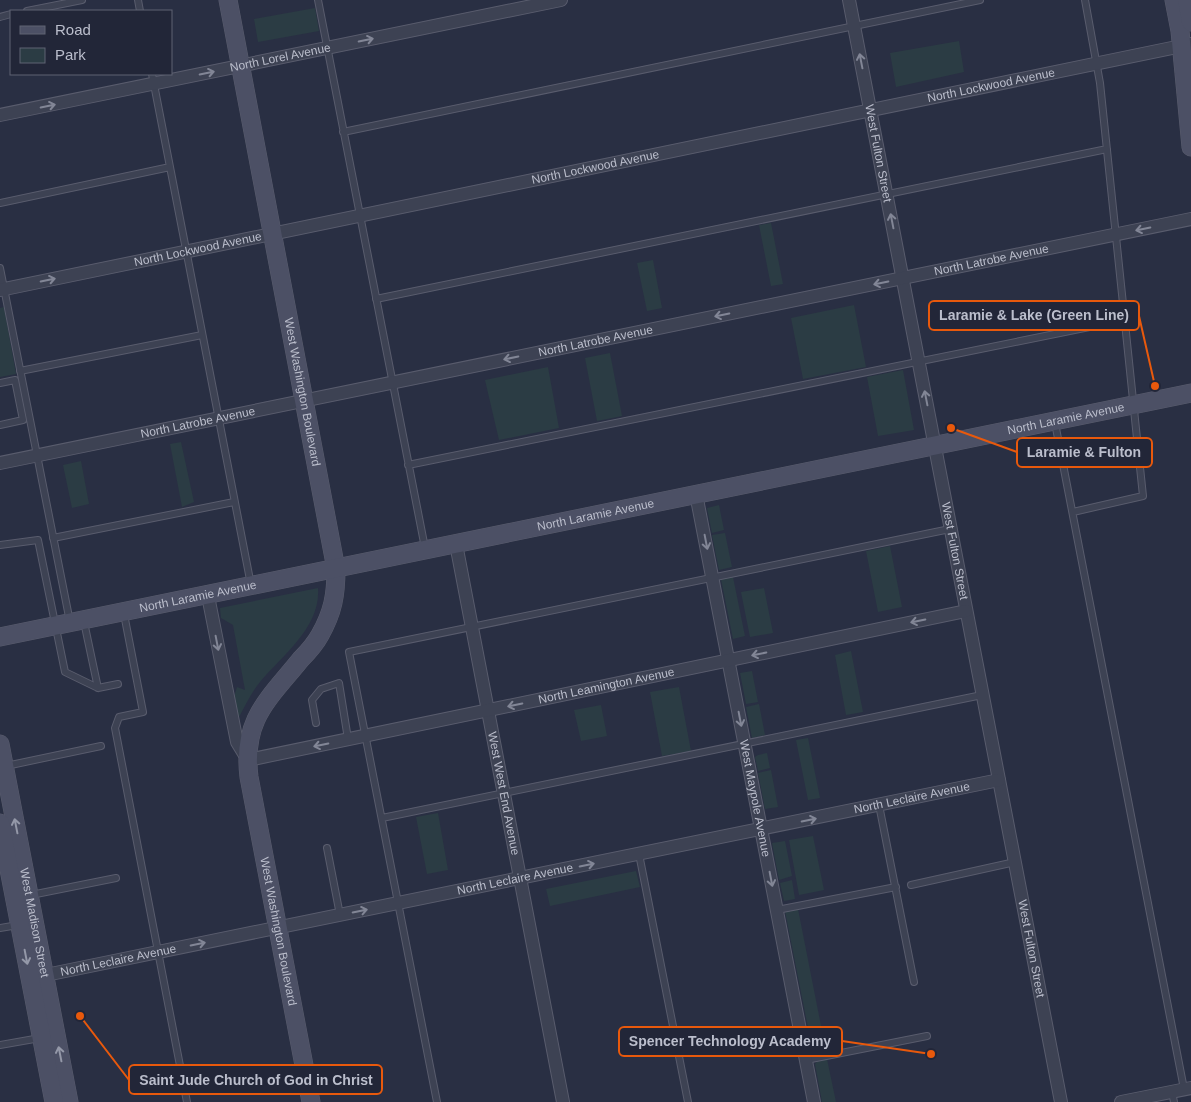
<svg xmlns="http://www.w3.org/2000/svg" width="1191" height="1102" font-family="Arial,sans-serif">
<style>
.green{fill:#2b3c44}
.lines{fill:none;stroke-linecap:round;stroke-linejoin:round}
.lane-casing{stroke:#595c6d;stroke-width:8}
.street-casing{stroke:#595c6d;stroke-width:14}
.secondary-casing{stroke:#595c6d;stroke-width:19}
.lane{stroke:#3d4253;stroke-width:6}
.street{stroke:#3d4253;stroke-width:12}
.secondary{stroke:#4c5065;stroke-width:18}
.oneway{stroke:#828696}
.oneway2{stroke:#9498a8}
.labels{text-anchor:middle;stroke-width:4;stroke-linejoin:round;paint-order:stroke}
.street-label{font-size:12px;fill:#bbbecc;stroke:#222638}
.leader{fill:none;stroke:#e8590c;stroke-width:2}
.callout-dot{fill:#e8590c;stroke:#222638;stroke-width:2}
.callout{fill:#222638;stroke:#e8590c;stroke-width:2}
.callout-label{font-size:14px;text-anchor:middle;font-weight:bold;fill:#bbbecc}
</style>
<rect width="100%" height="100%" fill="#292f43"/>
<path class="green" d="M315 8 319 31 258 42 254 19Z
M959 41 964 72 896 87 890 53Z
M771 223 783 284 771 286 759 225Z
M653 260 662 308 647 311 637 263Z
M854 305 866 367 803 379 791 318Z
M4 307 16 374 0 377V308Z
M610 353 622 416 597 421 585 358Z
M548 367 559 428 499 440 485 380Z
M903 370 914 430 878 436 867 377Z
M181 442 194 502 182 507 170 444Z
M81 461 89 504 72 508 63 465Z
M719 505 724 530 712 533 707 508Z
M725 533 732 567 719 570 712 535Z
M890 546 902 607 878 612 866 551Z
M733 577 745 636 733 639 721 579Z
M318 588C321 627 283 655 260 682 251 693 245 706 238 719L234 697 237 687 245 690 233 625 221 618 220 608Z
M764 588 773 633 750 637 741 592Z
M851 651 863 712 846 715 835 655Z
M752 671 758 702 746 704 740 673Z
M679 687 691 751 662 756 650 692Z
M759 704 765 735 752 738 746 707Z
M601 705 607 736 581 741 574 710Z
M808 738 820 798 808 800 796 740Z
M767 753 770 768 758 771 755 757 758 755Z
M771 770 778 807 765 809 758 773Z
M438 813 448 870 427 874 416 817Z
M813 836 824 890 799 895 789 840Z
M785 841 792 876 779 880 772 843Z
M636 871 640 887 550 906 546 889Z
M792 880 795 899 784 901 780 883Z
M798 909 825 1046 812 1048 785 911Z
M827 1059 836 1102H822L815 1064 817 1062Z"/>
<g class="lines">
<g class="lane-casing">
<path id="lane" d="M138 0 140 11
M318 0 425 548
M27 11 82 0
M0 17 11 14
M152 74 251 585
M343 132 980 0
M0 203 170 167
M0 268 70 622
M376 299 1107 149
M20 371 202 335
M0 383 15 380 23 420 0 425
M1055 423 1184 1089
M408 465 1124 320
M1073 512 1143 496 1100 83 1085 0
M53 538 234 502
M0 545 38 540 65 672 98 688 84 622
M124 614 143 712 119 717 115 728 187 1102
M98 688 118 684
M316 723 312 700 321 689 339 683 348 739
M6 766 101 746
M879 805 914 982
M382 818 982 695
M327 848 340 915
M639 854 688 1102
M911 885 1015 862
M31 895 116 878
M777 910 896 887
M0 928 18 925
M0 1045 40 1038
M806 1060 927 1036
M1172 1092 1174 1102
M437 1102 349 652 950 529"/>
</g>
<g class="street-casing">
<g id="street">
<path id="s1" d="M849 0 1061 1102"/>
<path id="s2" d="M0 115 561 0"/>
<path id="s3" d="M0 290 1191 44"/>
<path id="s4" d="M0 463 1191 219"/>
<path id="s5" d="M696 494 814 1102"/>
<path id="s6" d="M456 544 563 1102"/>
<path id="s7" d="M208 596 237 742 248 760 966 611"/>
<path id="s8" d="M36 977 999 780"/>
<path d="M1121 1102 1191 1088"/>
</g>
</g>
<g class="secondary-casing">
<g id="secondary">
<path id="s9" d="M228 0 336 569C336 595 333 612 320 635 315 644 308 652 301 659 268 700 242 719 249 777L311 1102"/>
<path d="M1174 0 1180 31 1191 147"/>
<path d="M1187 0 1191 22"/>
<path id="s10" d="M0 637 1191 393"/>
<path id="s11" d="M0 744 69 1102"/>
<path d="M0 823 54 1102"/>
</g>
</g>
<use href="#lane" class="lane"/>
<use href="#street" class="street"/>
<use href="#secondary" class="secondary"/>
</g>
<defs><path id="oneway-shaft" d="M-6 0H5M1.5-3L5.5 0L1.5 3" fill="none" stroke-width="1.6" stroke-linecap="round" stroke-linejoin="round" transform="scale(1.25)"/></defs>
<g class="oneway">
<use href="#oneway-shaft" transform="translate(366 40) rotate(-12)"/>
<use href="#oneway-shaft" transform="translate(861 61) rotate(-101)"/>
<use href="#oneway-shaft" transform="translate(207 73) rotate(-12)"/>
<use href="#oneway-shaft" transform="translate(48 106) rotate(-12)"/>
<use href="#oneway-shaft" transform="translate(892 221) rotate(-101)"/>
<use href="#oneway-shaft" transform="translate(1143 229) rotate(168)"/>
<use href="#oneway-shaft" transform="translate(48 280) rotate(-12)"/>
<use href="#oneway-shaft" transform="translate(881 283) rotate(168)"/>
<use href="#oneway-shaft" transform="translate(722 315) rotate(168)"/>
<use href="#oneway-shaft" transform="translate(511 358) rotate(168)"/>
<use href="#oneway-shaft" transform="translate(926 398) rotate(-101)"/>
<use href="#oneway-shaft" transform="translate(706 542) rotate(79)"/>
<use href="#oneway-shaft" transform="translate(918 621) rotate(168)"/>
<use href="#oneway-shaft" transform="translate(217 643) rotate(79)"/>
<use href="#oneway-shaft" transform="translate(759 654) rotate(168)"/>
<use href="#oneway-shaft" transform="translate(515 705) rotate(168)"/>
<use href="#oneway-shaft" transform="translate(740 719) rotate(79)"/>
<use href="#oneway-shaft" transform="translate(321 745) rotate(168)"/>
<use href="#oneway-shaft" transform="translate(809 820) rotate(-12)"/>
<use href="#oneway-shaft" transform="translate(587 865) rotate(-12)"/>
<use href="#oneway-shaft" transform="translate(771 879) rotate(79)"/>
<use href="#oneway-shaft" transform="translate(360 911) rotate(-11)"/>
<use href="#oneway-shaft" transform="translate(198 944) rotate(-12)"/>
</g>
<g class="oneway2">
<use href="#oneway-shaft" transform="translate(16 826) rotate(-101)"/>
<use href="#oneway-shaft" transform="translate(26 957) rotate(79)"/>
<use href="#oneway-shaft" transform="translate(60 1054) rotate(-101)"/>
</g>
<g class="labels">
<g class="street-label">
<text dy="4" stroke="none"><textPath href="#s2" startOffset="286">North Lorel Avenue</textPath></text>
<text dy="4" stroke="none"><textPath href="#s3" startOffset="1012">North Lockwood Avenue</textPath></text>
<text dy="4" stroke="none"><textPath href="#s1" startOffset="156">West Fulton Street</textPath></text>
<text dy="4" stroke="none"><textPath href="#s3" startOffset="608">North Lockwood Avenue</textPath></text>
<text dy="4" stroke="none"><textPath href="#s3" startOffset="202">North Lockwood Avenue</textPath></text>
<text dy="4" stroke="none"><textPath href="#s4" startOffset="1012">North Latrobe Avenue</textPath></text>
<text dy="4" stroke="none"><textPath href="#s4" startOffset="608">North Latrobe Avenue</textPath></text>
<text dy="4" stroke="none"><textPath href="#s9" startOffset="399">West Washington Boulevard</textPath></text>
<text dy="4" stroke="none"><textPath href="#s10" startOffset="1088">North Laramie Avenue</textPath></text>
<text dy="4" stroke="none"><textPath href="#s4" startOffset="202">North Latrobe Avenue</textPath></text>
<text dy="4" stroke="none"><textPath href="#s10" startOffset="608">North Laramie Avenue</textPath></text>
<text dy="4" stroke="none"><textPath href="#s1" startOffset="561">West Fulton Street</textPath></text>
<text dy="4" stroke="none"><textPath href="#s10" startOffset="202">North Laramie Avenue</textPath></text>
<text dy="4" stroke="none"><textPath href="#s7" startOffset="536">North Leamington Avenue</textPath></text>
<text dy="4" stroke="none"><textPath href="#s6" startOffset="254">West West End Avenue</textPath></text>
<text dy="4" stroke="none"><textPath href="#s5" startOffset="310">West Maypole Avenue</textPath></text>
<text dy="4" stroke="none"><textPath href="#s8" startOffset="894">North Leclaire Avenue</textPath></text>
<text dy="4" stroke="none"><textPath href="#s8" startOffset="489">North Leclaire Avenue</textPath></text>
<text dy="4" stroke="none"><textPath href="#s11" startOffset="182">West Madison Street</textPath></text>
<text dy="4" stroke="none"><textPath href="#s9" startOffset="970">West Washington Boulevard</textPath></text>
<text dy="4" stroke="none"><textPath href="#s1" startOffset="966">West Fulton Street</textPath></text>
<text dy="4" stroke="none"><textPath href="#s8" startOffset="84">North Leclaire Avenue</textPath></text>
</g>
</g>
<path class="leader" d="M1155 386L1139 316M951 428L1017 452M931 1054L842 1041M80 1016L129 1080"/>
<g class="callout-dot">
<circle cx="1155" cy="386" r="5"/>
<circle cx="951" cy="428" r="5"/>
<circle cx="931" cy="1054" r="5"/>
<circle cx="80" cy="1016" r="5"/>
</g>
<g class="callout">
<rect x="929" y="301" width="210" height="29" rx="5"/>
<rect x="1017" y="438" width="135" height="29" rx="5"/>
<rect x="619" y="1027" width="223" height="29" rx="5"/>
<rect x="129" y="1065" width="253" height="29" rx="5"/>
</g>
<g class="callout-label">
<text x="1034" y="320">Laramie &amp; Lake (Green Line)</text>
<text x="1084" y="457">Laramie &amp; Fulton</text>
<text x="730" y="1046">Spencer Technology Academy</text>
<text x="256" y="1085">Saint Jude Church of God in Christ</text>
</g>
<rect x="10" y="10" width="162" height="65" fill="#222638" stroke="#5f6373"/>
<rect x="20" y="26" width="25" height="8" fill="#4c5065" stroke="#5f6373"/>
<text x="55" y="35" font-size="15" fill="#bbbecc">Road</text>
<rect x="20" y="48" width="25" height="15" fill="#2b3c44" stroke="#5f6373"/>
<text x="55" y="60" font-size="15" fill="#bbbecc">Park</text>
</svg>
